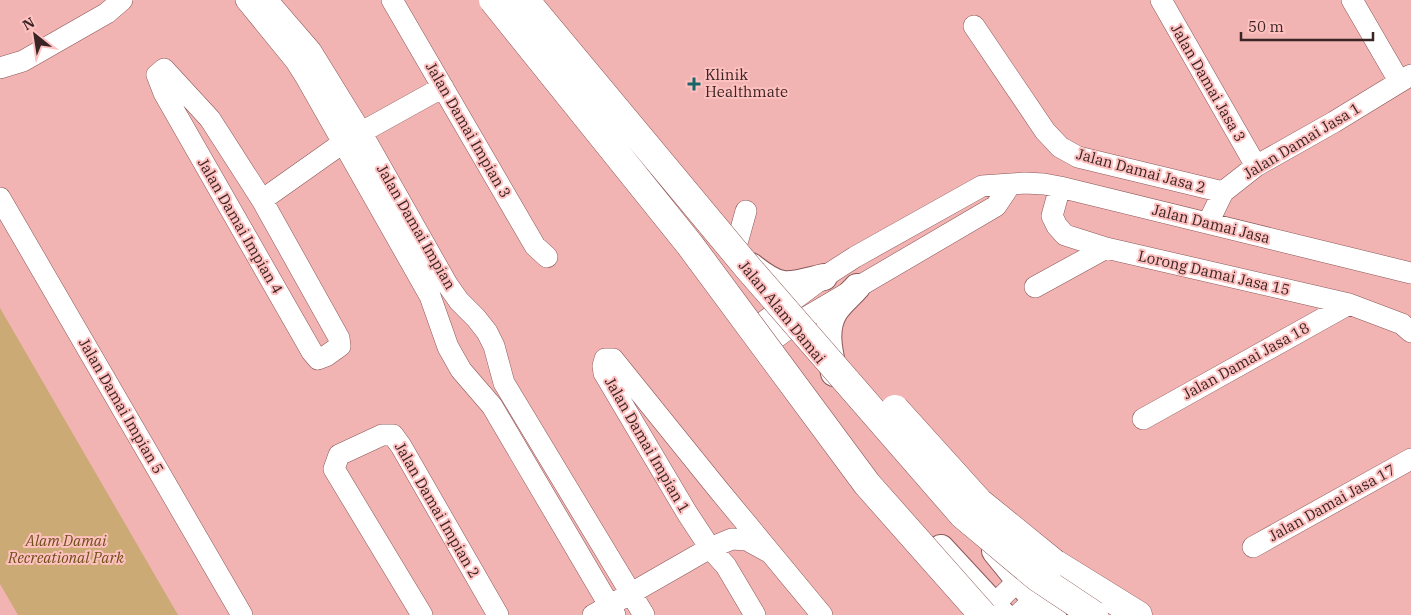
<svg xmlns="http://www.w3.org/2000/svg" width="1411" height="615" font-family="'IBM Plex Serif',serif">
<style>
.green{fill:#cbaa75}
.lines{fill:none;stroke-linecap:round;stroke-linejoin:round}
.minor-casing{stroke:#8c5757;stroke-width:22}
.major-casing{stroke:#8c5757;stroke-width:28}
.highway-casing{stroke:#8c5757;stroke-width:29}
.minor{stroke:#fff;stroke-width:21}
.major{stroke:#fff;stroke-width:26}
.highway{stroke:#fff;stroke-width:28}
.highway-bridge-casing{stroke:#8c5757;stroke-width:29;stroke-linecap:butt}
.highway-bridge{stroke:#fff;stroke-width:28}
.poi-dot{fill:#176569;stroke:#fec1c0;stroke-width:2}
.labels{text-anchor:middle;stroke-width:4;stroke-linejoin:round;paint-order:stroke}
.poi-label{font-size:15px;fill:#3b2424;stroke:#fec1c0;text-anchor:start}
.street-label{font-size:15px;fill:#3b2424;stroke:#fec1c0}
.park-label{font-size:15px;font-style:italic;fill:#6c4e16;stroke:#fec1c0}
</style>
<rect width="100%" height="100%" fill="#f1b4b3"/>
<path class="green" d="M0 308 178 615H18L0 584Z"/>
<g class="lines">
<g class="minor-casing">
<path id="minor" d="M246 0 295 60 307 79 430 296 448 347 461 370 492 406 615 615
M267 0 311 51 361 132 447 284 459 301 476 318 487 332 494 346 504 383 644 615
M392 0 535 246 547 257
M1161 0 1256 166
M1352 0 1399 81
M974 26 1045 131 1060 147 1078 157 1223 192
M0 68 23 61 107 13 122 0
M164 69 210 119 262 200 339 338 340 346 326 356 318 359 312 352 164 93 157 75Z
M1060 187 1052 216 1057 226 1065 235 1106 248 1349 304 1402 324 1411 332
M0 198 242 615
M262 200 344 142 443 87
M1208 223 1223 192 1256 166 1334 122 1411 75
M734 254 746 211
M1035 287 1106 248
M753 330 824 277 855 257 982 186 1025 183 1044 184 1060 187 1411 273
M766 345 793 325 996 206 1010 185
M1143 419 1349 304
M1253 547 1411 459
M422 615 334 469 339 455 382 435H393L401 446 498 615
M593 615 710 548 732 539 747 540 767 551
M755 615 726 566 710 548 687 513 604 373 603 366 605 359H613L717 488 822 615
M983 615 1019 580
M1018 615 1034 599"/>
</g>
<g class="major-casing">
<path id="major" d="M751 266C782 291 787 286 824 277
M834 373C830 353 823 330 835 311 841 302 850 295 857 287
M941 548 1003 615
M995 551 1034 599 1053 615"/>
</g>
<g class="highway-casing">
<path id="highway" d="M1054 563 1138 615"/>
</g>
<use href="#minor" class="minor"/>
<use href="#major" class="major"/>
<use href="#highway" class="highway"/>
<g class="highway-bridge-casing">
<path id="highway-bridge" d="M493 0 690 245 867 484 983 615
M525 0 749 269 963 515 1037 577 1094 615
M895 409 979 502 1054 563"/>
</g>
<use href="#highway-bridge" class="highway-bridge"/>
</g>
<path class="poi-dot" d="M691.5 76.5h5v5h5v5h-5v5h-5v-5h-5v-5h5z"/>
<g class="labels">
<g class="poi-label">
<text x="705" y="80">Klinik<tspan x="705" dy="17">Healthmate</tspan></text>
</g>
<g class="street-label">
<text transform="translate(1208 83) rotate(60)" y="5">Jalan Damai Jasa 3</text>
<text transform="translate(468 130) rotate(60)" y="5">Jalan Damai Impian 3</text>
<text transform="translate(1302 141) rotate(-31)" y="5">Jalan Damai Jasa 1</text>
<text transform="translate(1141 171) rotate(15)" y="5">Jalan Damai Jasa 2</text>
<text transform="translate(1211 224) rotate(14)" y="5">Jalan Damai Jasa</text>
<text transform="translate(240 226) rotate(60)" y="5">Jalan Damai Impian 4</text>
<text transform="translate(416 227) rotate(60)" y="5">Jalan Damai Impian</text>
<text transform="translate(1214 273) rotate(13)" y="5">Lorong Damai Jasa 15</text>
<text transform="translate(782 312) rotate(51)" y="5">Jalan Alam Damai</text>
<text transform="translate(1246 361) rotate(-29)" y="5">Jalan Damai Jasa 18</text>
<text transform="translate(121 406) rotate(60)" y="5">Jalan Damai Impian 5</text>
<text transform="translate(647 445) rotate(60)" y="5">Jalan Damai Impian 1</text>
<text transform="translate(1332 503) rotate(-29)" y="5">Jalan Damai Jasa 17</text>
<text transform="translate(437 510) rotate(60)" y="5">Jalan Damai Impian 2</text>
</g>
<g class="park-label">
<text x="66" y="546">Alam Damai<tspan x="66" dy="17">Recreational Park</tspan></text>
</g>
</g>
<g transform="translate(35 35) rotate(330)" stroke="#fec1c0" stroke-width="4" paint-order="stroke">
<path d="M0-4L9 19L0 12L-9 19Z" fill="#3b2424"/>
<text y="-8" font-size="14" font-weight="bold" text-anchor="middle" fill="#3b2424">N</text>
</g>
<path d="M1241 32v8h132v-8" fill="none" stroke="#3b2424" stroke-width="2.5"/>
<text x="1248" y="32" font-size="15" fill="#3b2424" stroke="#fec1c0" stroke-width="4" paint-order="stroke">50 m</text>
</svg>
